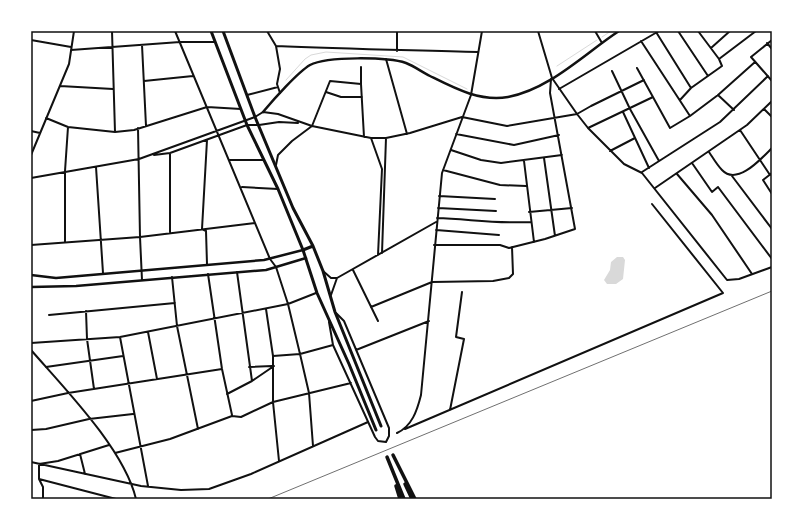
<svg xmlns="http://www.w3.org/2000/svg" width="803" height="530" font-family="'Work Sans',sans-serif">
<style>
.water{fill:#d9d9d9}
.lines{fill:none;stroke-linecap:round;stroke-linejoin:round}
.stream{stroke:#d9d9d9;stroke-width:1}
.minor{stroke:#111;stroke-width:2}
.tertiary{stroke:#111;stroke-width:2.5}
.secondary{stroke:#111;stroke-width:3}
.trunk{stroke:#111;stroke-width:3.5}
.rail{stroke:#707070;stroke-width:1}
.neatline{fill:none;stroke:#111;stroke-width:1.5}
</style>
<rect width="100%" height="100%" fill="#fff"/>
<path class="water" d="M617 257H623L625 260 623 279 616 284H607L604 280 610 270 611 262Z"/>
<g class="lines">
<path class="stream" d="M602 37 611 31
M557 66 597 40
M286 80 305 59 311 55 326 52 403 57 467 89"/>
<path class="minor" d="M112 31 115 132
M175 31 270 259 276 267 288 304 300 354 309 393 313 446
M267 31 276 46C343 49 410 50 478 52
M397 31V51
M538 31 552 78 577 114 588 128 624 164 642 173 727 280 739 279 772 267
M595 31 602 43
M678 31 708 76
M656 32 691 88
M31 40 71 47
M772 40 751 57 772 81
M641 41 690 116 718 95 734 110
M767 43 772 49
M142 45 146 126
M276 46 280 69 277 84 280 93
M711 48 730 31
M71 50 180 42H215
M386 59 407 134
M719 59 756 31
M361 67V84
M637 68 670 128 690 116
M612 71 630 109 659 161
M144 81 193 76
M60 86 113 89
M559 89 659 31
M326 92 341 97H362
M247 95 278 87
M718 95 755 62
M680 100 691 88 722 66 719 59 698 31
M764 109 772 117
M623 112 649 168
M46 118 68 127 115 132 134 130 207 107 241 109
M138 128 140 237 142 280
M588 128 653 97
M740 130 770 175
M31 131 40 133
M456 134 514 145 559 135
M371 138 382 169 378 255
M451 150 481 160 501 163 562 155
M610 151 635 138
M709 152C713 158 717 165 722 170 737 186 761 159 772 148
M31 155 69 64 74 31
M154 155 170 153 247 125H259L279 122 298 123
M544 158 555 236
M230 160H263
M524 161 534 242
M692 163 712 192 718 187 772 259
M276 165 278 155 292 141 312 126 330 81 361 84 364 137
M96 167 103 273
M443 170 500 185 526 186
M642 172 720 122 768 76
M772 173 763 180 772 194
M677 174 712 215 752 274
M732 176 772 229
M31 178 139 159 255 117 263 112 278 114 312 126 371 138H386L410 133 462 117 507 126 577 114 591 106 644 80
M242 187 278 189
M655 188 747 125 772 101
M439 196 495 199
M438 208 496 211
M529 212 572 208
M437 218C468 219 500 224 531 222
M436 230 499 235
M170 232V154
M65 242V171L68 127
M31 245 140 237 255 223
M434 245H500L509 248 545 239 575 229 550 93 551 79
M382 253 386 138
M207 264 206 231 202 229 207 140
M353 270 378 321
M323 271 331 278H337L436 222
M237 272 252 381 274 366
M208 274 222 369 232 415
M172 277 177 326 198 429
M331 295 337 278
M371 307 432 282 493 281 509 278 513 274 512 247
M266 309 273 356V402L279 461
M86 311 87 339 94 389
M49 315 175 303
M329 322 333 345 375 437 378 441 386 442 389 436V428L344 321 336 313
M148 332 157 379
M120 337 148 486
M31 343 120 337 288 304 316 293
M31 350C65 389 124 449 136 499
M356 350 429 321
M273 356 300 354 333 345
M46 367 123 356
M249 367 272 366
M227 394 252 381
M31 401 68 393 222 369
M450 410 464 339 456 337 462 292
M405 429 723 293 652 204
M31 430 46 429 89 419 133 414
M397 433C412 426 417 411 421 395L442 173 471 95 482 31
M115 453 170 439 232 416 241 417 273 402 351 383
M80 454 85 474
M31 462 141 486 181 490 209 489 251 474 368 422
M39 479 116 499
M43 499V487L39 479V464L58 461 109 445"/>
<path class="tertiary" d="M263 112C273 100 298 72 310 65 327 56 388 57 406 63 414 66 422 72 430 76 454 88 480 102 508 97 550 89 584 54 619 31
M31 275 56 278 264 260 303 250
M31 287 76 286 266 270 306 258"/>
<path class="secondary" d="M211 31 247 125 278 189 303 250 317 293 349 364 376 430
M223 31 255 117 293 208 313 246 323 271 335 312 381 426
M303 250 313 246"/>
<path class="trunk" d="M393 455 415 499
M387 457 404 499
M405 484 412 499
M396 486 400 499"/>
<path class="rail" d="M268 499 772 291"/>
</g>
<rect width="803" height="530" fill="none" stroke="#ffffff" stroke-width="64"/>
<rect x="32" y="32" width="739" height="466" class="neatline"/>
</svg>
